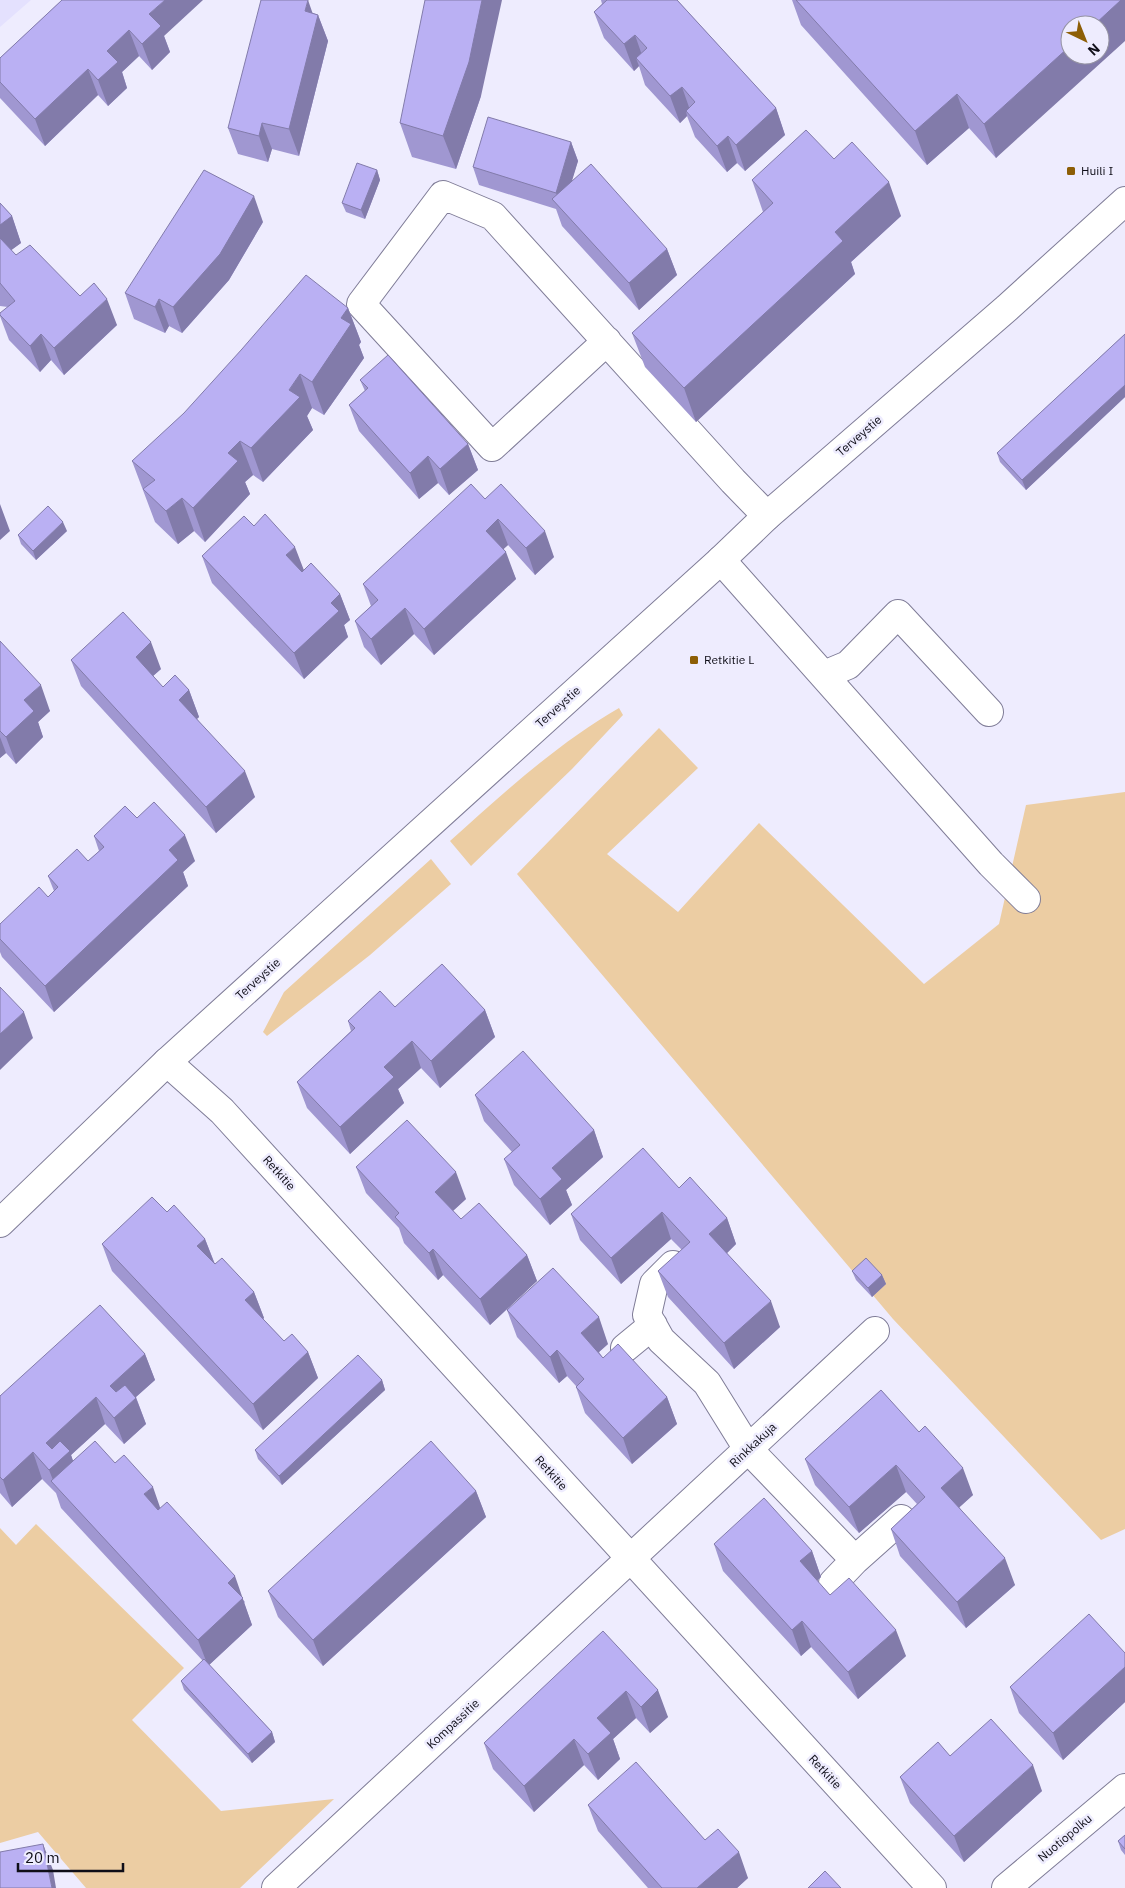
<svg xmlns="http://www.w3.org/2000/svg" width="1125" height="1888" font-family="'IBM Plex Sans',sans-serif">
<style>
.built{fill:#e4e1fe}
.green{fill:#eccda3}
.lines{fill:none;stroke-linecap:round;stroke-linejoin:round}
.minor-casing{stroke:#7f7c97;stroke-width:30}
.major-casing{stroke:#7f7c97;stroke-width:30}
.minor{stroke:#fff;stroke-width:28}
.major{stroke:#fff;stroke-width:28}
.wall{fill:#a097d1}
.shaded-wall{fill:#827baa}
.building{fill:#bab0f3;stroke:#827baa}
.poi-dot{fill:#8d5e06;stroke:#eeecfe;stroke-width:2}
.labels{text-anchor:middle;stroke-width:5;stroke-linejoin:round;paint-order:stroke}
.poi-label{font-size:12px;fill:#0f0e18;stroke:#eeecfe;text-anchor:start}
.street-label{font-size:12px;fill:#0f0e18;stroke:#eeecfe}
</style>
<rect width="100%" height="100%" fill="#eeecfe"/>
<path class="built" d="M0 0H31L0 27Z"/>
<path class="green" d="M619 708 623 715 572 769 471 866 450 841C503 793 557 744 619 708Z
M659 728 698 768 607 854 678 912 759 823 924 984 999 924 1026 805 1125 792V1529L1101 1540 893 1319 517 874Z
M431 859 451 884 370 955 267 1036 263 1032 284 992Z
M36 1524 184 1668 132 1720 221 1811 334 1799 240 1888H86L38 1832 0 1843V1528L16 1545Z"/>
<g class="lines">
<g class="minor-casing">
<path id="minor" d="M607 341 492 447 361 304 443 195 493 216 733 481 767 516
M721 560 991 864 1026 899
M824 675 848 665 898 614 989 712
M167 1062 222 1111 932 1888
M673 1265 654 1284 647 1315 661 1340 707 1383 748 1449 855 1560 833 1583
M625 1348 653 1325
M855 1560 901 1519
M276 1888 875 1331
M1006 1888 1125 1788"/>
</g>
<g class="major-casing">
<path id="major" d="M0 1223 167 1062 721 560 767 516 1007 308 1125 201"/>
</g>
<use href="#minor" class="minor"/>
<use href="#major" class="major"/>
</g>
<path class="wall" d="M62 0 164 36 170 52 152 70 139 56 122 72 127 88 108 106 98 95 45 146 0 98V58Z
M601 0H677L776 108 785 135 745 171 737 163 727 172 695 137 687 116 680 123 645 85 639 66 634 71 604 38 594 12 602 4Z
M792 0H1125L996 158 969 128 927 165 801 25Z
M313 13 318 15 328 41 299 156 272 149 268 162 238 154 228 128Z
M481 96 456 169 412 157 400 123Z
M571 142 578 161 571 182 667 249 677 275 639 310 562 226 556 209 479 185 473 167Z
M834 159 901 216 851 262 855 274 696 422 645 367 632 333 763 212 752 180Z
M377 170 380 180 365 219 346 212 342 203Z
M0 203 12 216 21 243 11 250 16 255 80 296 117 325 64 375 51 360 40 372 9 340 0 316V313L8 307 0 306Z
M263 222 229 280 182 333 169 326 165 333 134 319 125 293Z
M348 308 361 342 359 345 364 358 324 415 312 408 307 416 313 430 263 482 253 475 245 482 250 494 205 542 194 531 178 544 155 522 132 461Z
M1125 334V397L1026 490 1000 462 997 453Z
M360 380 468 444 478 470 449 495 438 483 419 499 359 431 349 405 365 391Z
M485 499 554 557 535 575 508 545 503 549 516 579 434 655 414 634 381 665 364 647 355 621 371 606 363 584Z
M254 526 304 570 340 594 350 620 344 625 348 637 304 679 212 583 202 556Z
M67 531 36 560 21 544 18 535Z
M0 641 50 711 38 722 43 737 16 764 6 753 0 758Z
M71 660 161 669 153 676 163 687 189 690 199 717 197 719 255 797 216 833 81 686Z
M137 818 195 861 183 872 188 886 54 1012 2 957 0 952V924L48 897 54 891 48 876 88 861 99 851 94 836Z
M395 1007 485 1010 495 1037 440 1088 421 1068 398 1089 404 1103 350 1154 307 1108 297 1082 351 1031 348 1021Z
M475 1095 594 1130 603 1157 566 1190 572 1205 550 1225 514 1185 504 1159 512 1152 484 1121Z
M356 1167 466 1199 453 1211 461 1219 527 1255 537 1281 490 1325 443 1275 438 1280 404 1243 399 1228 366 1193Z
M679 1188 727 1218 736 1244 727 1253 780 1327 734 1369 668 1297 658 1271 682 1250 671 1239 621 1284 580 1240 571 1214Z
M167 1212 205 1239 215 1264 254 1292 264 1318 263 1319 284 1341 308 1352 318 1378 263 1430 112 1271 102 1244Z
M852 1271 882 1275 886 1284 872 1297 856 1280Z
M507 1310 608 1344 599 1352 603 1358 667 1397 677 1424 632 1464 585 1413 576 1387V1386L567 1376 559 1383 517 1337Z
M145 1354 155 1380 136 1397 146 1424 124 1444 105 1424 71 1455 73 1461 115 1463 160 1508 245 1602 244 1603 252 1625 209 1665 272 1732 275 1742 252 1763 184 1690 181 1681 203 1661 61 1508 56 1493 42 1479 12 1507 0 1493V1396Z
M382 1380 385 1390 282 1485 258 1459 255 1450Z
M881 1390 973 1495 959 1507 1015 1585 966 1628 900 1556 891 1529 917 1504 906 1492 859 1533 815 1485 805 1459Z
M476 1491 486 1517 323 1666 278 1617 268 1591Z
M714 1544 812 1551 821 1577 817 1581 830 1595 906 1656 858 1699 811 1647 801 1656 723 1571Z
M603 1631 668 1717 650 1733 636 1718 613 1739 620 1759 598 1780 584 1765 534 1812 493 1769 484 1743Z
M1125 1653V1702L1063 1760 1019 1713 1010 1687Z
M950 1756 1042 1791 964 1862 910 1803 900 1777Z
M588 1805 705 1840 748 1878 737 1888H648L598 1831Z
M1125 1835V1855L1121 1850 1118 1841Z"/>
<path class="shaded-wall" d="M165 0H203L164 36 170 52 152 70 142 44 149 14Z
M308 0 316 23 318 15 328 41 299 156 289 129 305 11Z
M482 0H502L481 96 456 169 443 136Z
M1121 0H1125V41L996 158 984 124 1070 46V55H1100V25H1094Z
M129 30 139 56 122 72 127 88 108 106 98 80 107 51Z
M635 35 644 61 636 58 639 66 634 71 624 44Z
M88 69 98 95 45 146 35 119Z
M682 87 691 113 686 111 687 116 680 123 670 96Z
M957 94 969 128 927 165 915 131Z
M776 108 785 135 745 171 736 145Z
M262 123 272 149 268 162 259 136Z
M728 136 737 163 727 172 717 146Z
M571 142 578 161 563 211 556 193Z
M377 170 380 180 365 219 361 210Z
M889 182 901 216 851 262 855 274 696 422 684 388 835 232Z
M254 196 263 222 229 280 182 333 173 307Z
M12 216 21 243 2 257 0 251V225Z
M667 249 677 275 639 310 629 283Z
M107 299 117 325 64 375 54 348Z
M159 299 169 326 165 333 155 307Z
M348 308 361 342 359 345 364 358 324 415 312 382 341 318Z
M41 334 51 360 40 372 30 346Z
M300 374 312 408 307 416 313 430 263 482 251 448Z
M1125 385V397L1026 490 1022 480Z
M240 441 253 475 245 482 250 494 205 542 193 508 228 453Z
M468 444 478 470 449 495 440 469Z
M428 456 438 483 419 499 410 473Z
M182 498 194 531 178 544 166 511Z
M0 504 10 531 0 540Z
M498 519 508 545 495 557 486 531Z
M63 522 67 531 36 560 33 551Z
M545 531 554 557 535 575 526 548Z
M295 547 305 573 296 581 286 555Z
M506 552 516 579 434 655 424 629Z
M340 594 350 620 344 625 348 637 304 679 294 653 331 603Z
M405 608 414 634 381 665 371 639Z
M151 642 161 669 145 683 136 657Z
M41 685 50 711 38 722 43 737 16 764 6 737 24 700Z
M189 690 199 717 189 726 179 700Z
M0 737 6 753 0 758Z
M245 771 255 797 216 833 206 807Z
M185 835 195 861 183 872 188 886 54 1012 45 986 169 850Z
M485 1010 495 1037 440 1088 431 1061Z
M24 1012 33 1038 0 1070V1034Z
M412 1041 421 1068 398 1089 404 1103 350 1154 340 1127 384 1067Z
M594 1130 603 1157 566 1190 572 1205 550 1225 540 1199 552 1168Z
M456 1172 466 1199 445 1218 435 1192Z
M662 1212 671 1239 621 1284 611 1258Z
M727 1218 736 1244 719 1261 709 1234Z
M205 1239 215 1265 197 1246Z
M433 1249 443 1275 438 1280 429 1253Z
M527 1255 537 1281 490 1325 480 1299Z
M882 1275 886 1284 872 1297 868 1288Z
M254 1292 264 1318 255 1327 245 1300Z
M771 1301 780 1327 734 1369 724 1343Z
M599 1317 608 1344 590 1360 581 1333Z
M557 1350 567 1376 559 1383 550 1357Z
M308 1352 318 1378 263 1430 253 1404Z
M145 1354 155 1380 119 1412 110 1386Z
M382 1380 385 1390 282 1485 279 1476Z
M96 1397 105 1424 71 1455 79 1478 55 1485 49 1470 46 1443Z
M667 1397 677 1424 632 1464 623 1438Z
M136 1398 146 1424 124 1444 114 1418Z
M33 1452 42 1479 12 1507 3 1480Z
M896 1465 906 1492 859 1533 849 1507Z
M963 1468 973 1495 951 1515 941 1488Z
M153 1487 162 1513 154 1521 144 1494Z
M476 1491 486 1517 323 1666 313 1640Z
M812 1551 821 1577 809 1588 800 1561Z
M1005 1558 1015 1585 966 1628 957 1602Z
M235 1576 252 1625 208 1666 198 1640 228 1583Z
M802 1621 811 1647 801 1656 792 1630Z
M896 1630 906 1656 858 1699 848 1672Z
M1125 1667V1702L1063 1760 1053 1733Z
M658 1690 668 1717 650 1733 641 1707Z
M626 1691 636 1718 613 1739 620 1759 598 1780 588 1754 597 1718Z
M272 1732 275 1742 252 1763 248 1754Z
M574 1739 584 1765 534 1812 524 1786Z
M1033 1765 1042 1791 964 1862 954 1836Z
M43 1844 53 1870 56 1888H52Z
M739 1852 748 1878 737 1888H697Z"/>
<path class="building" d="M62 0H165L149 14 161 26 142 44 129 30 107 51 118 62 98 80 88 69 35 119 0 82V58Z
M261 0H308L305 11 318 15 289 129 262 123 259 136 228 128Z
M425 0H482L469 62 443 136 400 123Z
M607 0H677L776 108 736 145 728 136 717 146 686 111 695 102 682 87 670 96 636 58 647 48 635 35 624 44 594 12Z
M796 0H1121L1094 25H1070V46L984 124 957 94 915 131Z
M488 117 571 142 556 193 473 167Z
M806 130 834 159 852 142 889 182 835 232 843 241 684 388 632 333 773 203 752 180Z
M357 163 377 170 361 210 342 203Z
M591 164 667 249 629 283 552 199Z
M204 170 254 196 220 254 173 307 159 299 155 307 125 293Z
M0 203 12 216 0 225Z
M0 238 16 255 30 245 80 296 94 283 107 299 54 348 41 334 30 346 0 315V313L15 301 0 283Z
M306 275 348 308 341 318 351 324 312 382 300 374 289 390 300 397 251 448 240 441 228 453 238 461 193 508 182 498 166 511 143 489 155 480 132 461 184 413 242 349Z
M1125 334V385L1022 480 997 453Z
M388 355 468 444 440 469 428 456 410 473 349 405 368 388 360 380Z
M471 484 485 499 501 484 545 531 526 548 498 519 486 531 506 552 424 629 405 608 371 639 355 621 378 600 363 584Z
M48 506 63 522 33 551 18 535Z
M265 514 295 547 286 555 302 572 311 563 340 594 331 603 339 611 294 653 202 556 244 516 254 526Z
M123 612 151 642 136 657 163 687 175 675 189 690 179 700 245 771 206 807 71 660Z
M0 641 41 685 24 700 34 711 6 737 0 731Z
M154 802 185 835 169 850 178 860 45 986 0 939V924L39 887 48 897 58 887 48 876 77 849 88 861 104 847 94 836 125 806 137 818Z
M442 964 485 1010 431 1061 412 1041 384 1067 394 1077 340 1127 297 1082 355 1028 348 1021 380 991 395 1007Z
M0 987 24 1012 0 1034Z
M523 1051 594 1130 552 1168 562 1179 540 1199 504 1159 520 1145 475 1095Z
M407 1120 456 1172 435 1192 461 1219 479 1203 527 1255 480 1299 433 1249 429 1253 395 1217 399 1213 356 1167Z
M643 1148 679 1188 690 1177 727 1218 709 1234 771 1301 724 1343 658 1271 690 1242 662 1212 611 1258 571 1214Z
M152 1197 167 1212 174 1205 205 1239 197 1246 215 1264 222 1258 254 1292 245 1300 284 1341 292 1334 308 1352 253 1404 102 1244Z
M866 1258 882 1275 868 1288 852 1271Z
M553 1268 599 1317 581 1333 603 1358 618 1344 667 1397 623 1438 576 1387 584 1379 557 1350 550 1357 507 1310Z
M100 1305 145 1354 110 1386 116 1392 125 1385 136 1398 114 1418 96 1397 46 1443 52 1449 60 1441 70 1451 49 1470 33 1452 3 1480 0 1477V1396Z
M358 1355 382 1380 279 1476 255 1450Z
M881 1390 919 1432 925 1426 963 1468 941 1488 1005 1558 957 1602 891 1529 925 1497 896 1465 849 1507 805 1459Z
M95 1441 115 1463 124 1455 153 1487 144 1494 158 1510 167 1502 235 1576 228 1583 243 1598 198 1640 51 1481Z
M431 1441 476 1491 313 1640 268 1591Z
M764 1498 812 1551 800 1561 830 1595 849 1578 896 1630 848 1672 802 1621 792 1630 714 1544Z
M1089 1614 1125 1653V1667L1053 1733 1010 1687Z
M603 1631 658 1690 641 1707 626 1691 597 1718 611 1733 588 1754 574 1739 524 1786 484 1743Z
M204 1659 272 1732 248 1754 181 1681Z
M991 1719 1033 1765 954 1836 900 1777 938 1742 950 1756Z
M636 1762 705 1840 718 1829 739 1852 697 1888H662L588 1805Z
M1125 1835V1849L1118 1841Z
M43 1844 52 1888H0V1852Z
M825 1871 841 1888H808Z"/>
<g class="poi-dot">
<rect x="1066" y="166" width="10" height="10" rx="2.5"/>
<rect x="689" y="655" width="10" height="10" rx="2.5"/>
</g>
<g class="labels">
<g class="poi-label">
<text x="1081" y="175">Huili I</text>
<text x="704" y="664">Retkitie L</text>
</g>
<g class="street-label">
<text transform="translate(859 436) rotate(-41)" y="4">Terveystie</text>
<text transform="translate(558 707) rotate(-42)" y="4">Terveystie</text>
<text transform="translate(258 979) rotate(-42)" y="4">Terveystie</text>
<text transform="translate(279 1173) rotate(48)" y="4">Retkitie</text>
<text transform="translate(753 1445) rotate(-43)" y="4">Rinkkakuja</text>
<text transform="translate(551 1473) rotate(48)" y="4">Retkitie</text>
<text transform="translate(453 1724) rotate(-43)" y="4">Kompassitie</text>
<text transform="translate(825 1772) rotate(47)" y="4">Retkitie</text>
<text transform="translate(1065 1838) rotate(-40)" y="4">Nuotiopolku</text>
</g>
</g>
<g transform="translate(1085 40) rotate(137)"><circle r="24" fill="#eeecfe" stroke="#9593a2"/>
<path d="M0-4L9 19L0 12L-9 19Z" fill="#8d5e06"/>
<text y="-8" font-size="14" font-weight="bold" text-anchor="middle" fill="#0f0e18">N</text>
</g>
<path d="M18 1863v8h105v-8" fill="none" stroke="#0f0e18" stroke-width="2.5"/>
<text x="25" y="1863" font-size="15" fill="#0f0e18" stroke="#eeecfe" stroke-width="4" paint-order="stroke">20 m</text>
</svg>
